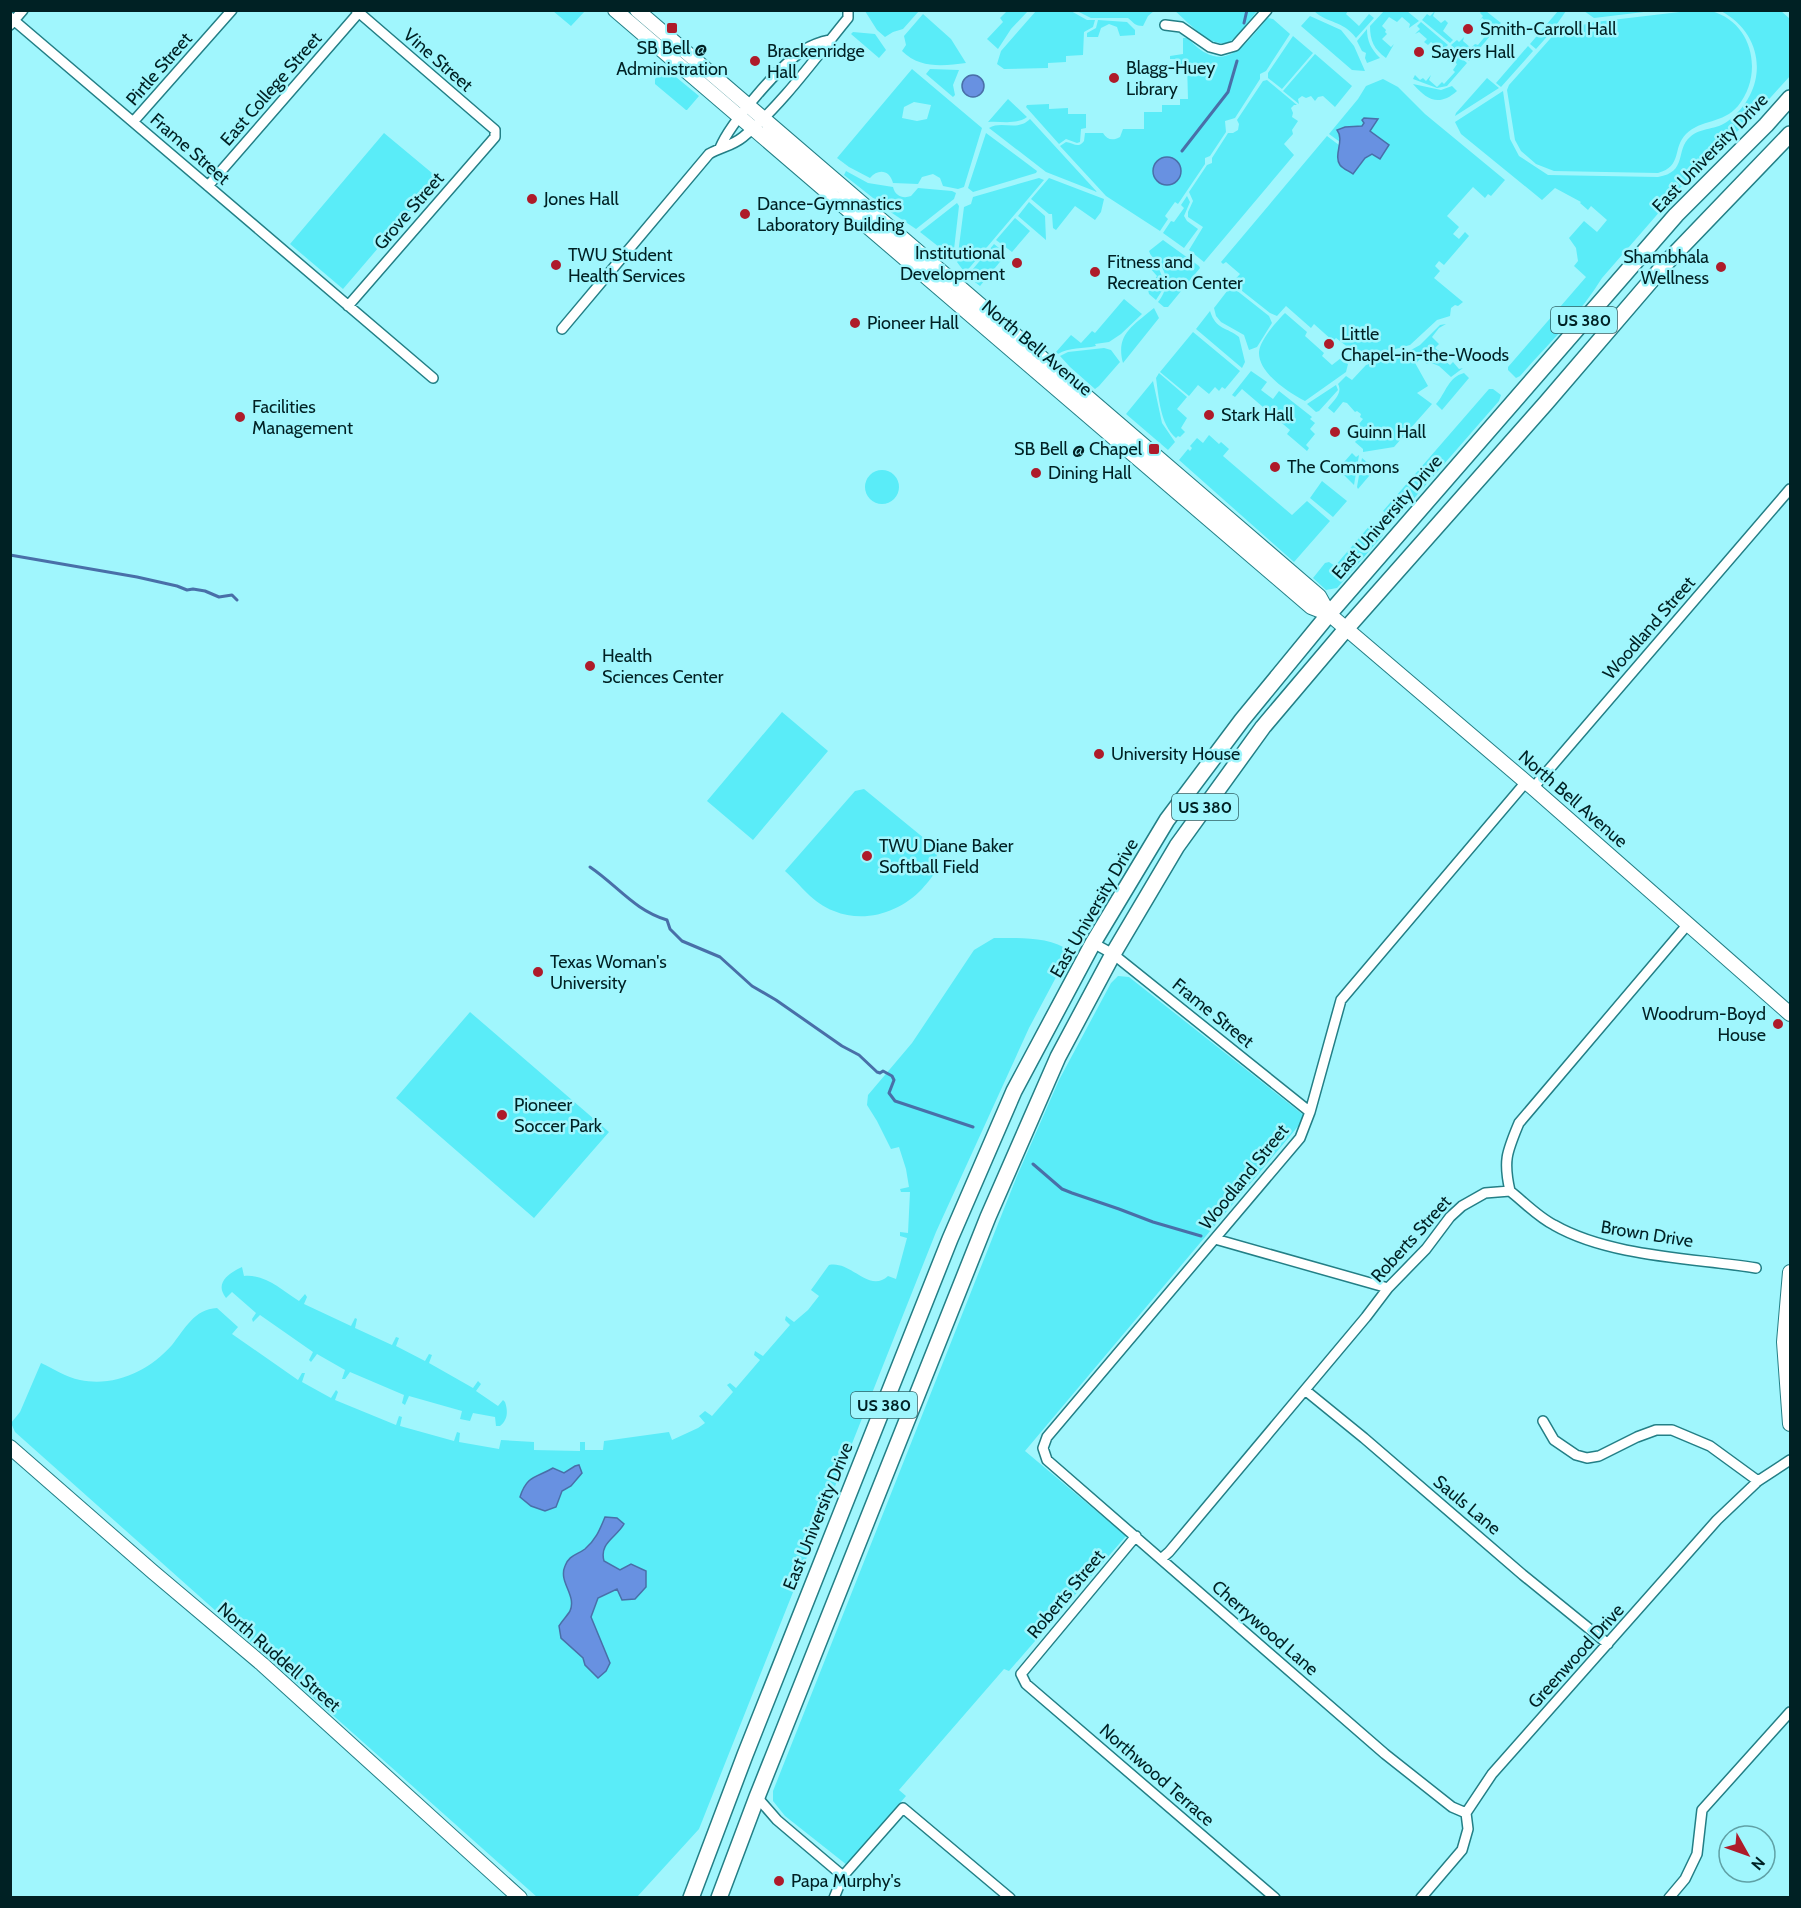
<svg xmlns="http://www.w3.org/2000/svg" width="1801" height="1908" font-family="Cabin,sans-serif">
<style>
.green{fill:#5aecf8;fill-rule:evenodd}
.water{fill:#6891e1;stroke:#496fa8;stroke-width:1.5}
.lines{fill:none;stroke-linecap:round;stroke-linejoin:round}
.stream{stroke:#496fa8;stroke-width:3}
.street-casing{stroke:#237f86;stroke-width:12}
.secondary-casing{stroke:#237f86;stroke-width:16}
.primary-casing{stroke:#237f86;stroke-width:18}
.street{stroke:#fff;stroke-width:9}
.secondary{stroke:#fff;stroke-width:14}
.primary{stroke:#fff;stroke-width:15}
.poi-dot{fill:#ae1b2a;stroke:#a0f6fd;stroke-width:2}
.labels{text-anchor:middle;stroke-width:5;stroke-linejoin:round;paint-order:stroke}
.shield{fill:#a0f6fd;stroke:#306165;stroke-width:1.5}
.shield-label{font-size:16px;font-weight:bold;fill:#002124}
.poi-label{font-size:18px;fill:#002124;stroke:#a0f6fd;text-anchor:start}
.street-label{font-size:18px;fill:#002124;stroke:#a0f6fd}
</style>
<rect width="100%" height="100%" fill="#a0f6fd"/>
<path class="green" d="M1482 10 1486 11 1501 23 1469 61 1451 45 1457 40 1459 42 1464 37 1463 41 1471 48 1475 44 1478 45 1488 33 1486 31 1491 26 1482 18 1479 21 1483 16 1480 13Z
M553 11H585L571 26Z
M865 11V10L919 11 903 29 893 32 885 37 877 30Z
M1007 11H1028L1011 29 998 49 987 39 1003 22 1000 18Z
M1036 11H1071L1087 20H1095L1093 27 1084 32 1083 55 1066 56V62L1048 63V68L1004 69 997 64 1001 51Z
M1077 11H1154L1148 16 1143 26C1135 26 1134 23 1128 18H1091Z
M1175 11H1257C1250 19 1238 37 1229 42 1212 50 1187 21 1175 11Z
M1314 11H1348L1346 14 1359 26 1369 14 1374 18 1356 38C1343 20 1328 24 1314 11Z
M1384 11H1407L1419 21 1409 28 1410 24 1402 17 1397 22 1389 17 1382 26 1386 30 1385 32 1387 34 1382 39 1391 47 1394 44 1386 58C1374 49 1370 41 1370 26Z
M1435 11 1433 16 1441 23 1445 20 1448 23 1443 31 1453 40 1450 43 1422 20 1427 14 1430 16Z
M1558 11H1566L1552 31 1536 49 1530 44Z
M1584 11H1652L1594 18Z
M1688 11C1695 10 1704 9 1711 11 1753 22 1764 74 1738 106 1723 124 1701 119 1686 134 1672 148 1683 166 1658 173L1554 171 1536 164 1521 151 1515 140 1507 90 1509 85 1557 31 1595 22Z
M1721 11H1781L1790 19V76L1762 107 1682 186 1602 278C1581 313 1548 344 1520 376L1516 378 1508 370V367L1586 277 1574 266 1578 261 1576 248 1569 238 1584 221 1597 232 1607 220 1591 206 1588 210 1580 203 1581 202 1555 188 1542 200 1461 134 1455 122 1503 91 1510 139 1519 156 1548 175 1658 177C1688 172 1675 150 1690 137 1701 127 1717 130 1728 121 1769 90 1766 35 1721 11Z
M923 14 951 39 966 63C944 66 920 69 902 51L906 45 904 36Z
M1310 16 1341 30 1354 46 1365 71 1352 70 1301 26Z
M1268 18 1273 19 1290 34 1266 71 1260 74V79L1235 118 1225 121 1226 132 1210 156 1205 158V164L1178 204 1175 202 1165 216 1168 219 1160 231 1106 196 1060 146 1066 142C1074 143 1078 149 1084 141L1085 133H1103C1107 140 1113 141 1120 137L1123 129H1144V112H1162V105H1180V99H1188L1187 64H1179V59H1170V56L1183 54V38H1187C1193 43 1199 50 1206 53 1233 68 1253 34 1268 18Z
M1098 20 1127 22 1135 30V35L1120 36 1117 27 1109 24 1101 28 1098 37H1087V33L1096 28Z
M1421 22 1448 45 1444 49 1442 48 1438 53 1440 49 1431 42 1428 45 1424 42 1427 39 1419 32 1415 34 1420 29 1417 26Z
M1367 29C1367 41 1371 49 1380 58L1367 63 1365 58 1366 53 1362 51 1357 41Z
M853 32 875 34 886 50 879 58 851 34Z
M1293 36 1313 53 1282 89 1268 78V73Z
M1528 46 1533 51 1501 87 1496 83Z
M1450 48 1467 63 1447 86 1437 88 1413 79 1415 75 1420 80 1423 78 1426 81 1431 75 1429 80 1437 87 1442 82 1444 84 1455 72 1453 70 1457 64 1448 57 1445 59 1449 54 1447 51Z
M1315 54 1352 86 1335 107 1323 96 1318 97 1315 101 1311 96 1306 98 1302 96 1298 99 1299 104 1283 91Z
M665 68 699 96 687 110H686L655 84V79Z
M912 69 982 128 964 187 958 189 943 186 940 178 933 174 922 177 918 184 893 183C890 170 878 168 870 178L849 167 837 158ZM914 102 931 105 927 119 917 121 902 118 904 107Z
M930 69 959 70 953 85 955 95 953 97 926 74Z
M1487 78 1499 88 1455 116 1456 113Z
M1383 79 1398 87 1425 114 1505 180 1491 196 1488 194 1485 198 1473 187 1447 216 1459 227 1453 234 1459 239 1465 232 1469 236 1444 265 1439 261 1435 266 1440 271 1434 278 1463 302 1458 306 1455 305 1451 308 1450 316 1437 320 1410 345 1362 358 1336 338 1333 341 1314 324 1311 328 1286 306 1277 316 1270 313 1232 283 1240 274 1226 262 1223 264 1221 262 1327 136 1339 145 1338 162 1359 167 1365 158 1372 154 1379 159 1370 131 1377 120 1364 123 1362 126H1349L1337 130 1341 136 1340 142 1329 134 1358 99 1366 86Z
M1267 80 1297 105H1294L1291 108 1293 113 1292 117 1298 121 1292 130 1293 134 1284 144 1294 155 1204 262 1189 250 1203 227 1188 217V212L1193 201 1189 192 1207 165 1212 163V158L1228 133H1233L1238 130 1239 124 1237 120 1263 81Z
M1413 84 1441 90 1452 86 1457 91C1439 107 1427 100 1413 84Z
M1008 99 1027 117C1016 125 1002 121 988 122Z
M1049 104V109L1068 108V114H1086V128L1081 129 1080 142 1077 143 1066 139 1059 144 1026 107 1027 105Z
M1030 119 1097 192 1046 172 989 128C1002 120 1017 132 1030 119Z
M384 133 438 178 343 289 290 244Z
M986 133 1037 171 1036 173 973 192 968 188Z
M846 171 868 183 893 187C895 196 903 199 911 196L918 188 952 191 956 193 954 199 916 229 892 213 844 175Z
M1039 178 1044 180 965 273 957 262 964 207 971 204 973 197Z
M1049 178 1104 199 1101 212 1095 220 1075 206 1056 230 1053 228 1052 214H1049L1031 199Z
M1187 196 1190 202 1184 216 1187 221 1198 229 1184 248 1163 233 1171 221 1174 222 1184 208 1181 205Z
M1029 202 1045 216 1046 240 1018 216Z
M957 203 959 206 953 258 920 232Z
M1015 218 1030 231 1012 252 996 240Z
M1163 240 1199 266 1200 268 1168 307H1164L1158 302C1168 290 1169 274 1158 262 1153 257 1151 257 1149 251Z
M994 244 1005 253 1002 256 1004 257 980 286 967 276Z
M1155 263 1159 269 1164 281 1163 289 1156 300 1149 294 1148 290 1157 276 1150 268Z
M1231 286 1269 316 1272 323 1257 347 1249 350 1244 335 1221 322 1216 316 1214 308Z
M1124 299 1142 314 1121 334 1109 342 1095 344 1096 346C1083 349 1069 347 1058 354L1056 352 1071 335 1081 343 1092 331 1095 333Z
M1154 308 1159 318 1123 363C1115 334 1134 325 1154 308Z
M1210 311C1216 330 1227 327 1239 337L1245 362 1242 368 1196 329Z
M1285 313 1307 332 1305 336 1324 353 1322 356 1332 365 1341 358 1348 364 1346 372 1305 401C1289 393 1258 373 1259 352 1260 340 1277 321 1285 313Z
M1446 324 1439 328 1432 337 1439 344 1435 348 1447 357 1445 361 1450 365 1453 362 1459 369 1463 368 1451 377 1439 366 1429 362 1427 364 1421 358 1417 362 1414 361 1428 386 1417 393 1432 404 1394 447 1363 452V449L1355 442 1360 436 1354 430 1363 419 1360 417 1361 414 1357 411 1355 412 1347 403 1343 402 1334 413 1328 408C1334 400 1343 393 1338 384L1346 376 1352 380 1366 365 1411 350 1420 345 1440 325Z
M1193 332 1240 371 1225 389 1222 387 1219 391 1215 387 1209 394 1198 385 1189 396 1160 372Z
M1104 348 1111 350 1120 362 1099 386 1095 389 1070 367 1060 356 1068 352Z
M1251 371 1267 382 1261 390 1273 399 1279 391 1312 417 1310 419 1315 423 1310 429 1315 434 1306 445 1309 448 1307 451 1287 434 1290 430 1242 389 1235 397 1232 395Z
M1159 373 1187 397 1177 409 1187 418 1181 428 1185 432 1180 437 1178 436 1176 438C1160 424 1159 398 1156 378Z
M1464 373 1469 378 1442 410 1436 404C1446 393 1448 377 1464 373Z
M1153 381 1162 423 1175 442 1168 450 1126 414Z
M1336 385 1338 390 1319 411 1316 412 1307 404Z
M1489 389H1493L1501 395 1499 401 1396 519 1394 520 1383 511Z
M1209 435 1219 444 1221 442 1229 449 1223 456 1292 515 1307 501 1330 521 1294 562 1179 460 1188 449 1190 451 1192 448 1190 446 1197 438 1203 443Z
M1352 453 1356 457 1359 455 1354 485 1338 469Z
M1362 458 1375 469 1358 489 1357 487Z
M865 487a17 17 0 1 1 34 0a17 17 0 1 1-34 0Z
M1322 481 1347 501 1333 517 1310 498Z
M1371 524 1383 535 1337 588 1326 590 1313 578 1325 563 1329 562 1335 566Z
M782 712 828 751 753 840 707 801Z
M864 789 936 848C936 853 938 861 937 866 935 875 928 882 922 889 900 912 865 924 834 911 812 903 801 885 785 871L855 791Z
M994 938C1019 938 1049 936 1070 951L1029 1028 936 1232 699 1829 637 1897H537L15 1432 11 1423 20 1412 41 1363C54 1369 66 1377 80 1380 115 1387 149 1371 172 1345 185 1329 194 1309 217 1308L238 1327 232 1334 298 1380 302 1373H305L302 1382 331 1398 336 1390 338 1392 335 1400 396 1425 399 1416 402 1417 400 1426 454 1441 457 1432 460 1433 459 1442 499 1449 501 1440 534 1442V1450L580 1451V1442H585V1450H603L604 1441 669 1432 672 1440 698 1428 705 1423 699 1416 705 1411 712 1416 733 1392 727 1385 730 1383 736 1388 760 1360 754 1355 755 1351 763 1356 790 1325 785 1320 786 1316 794 1322 808 1310 819 1296 811 1290 829 1265C851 1260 869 1294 888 1276L896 1279 907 1238 900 1236V1232L908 1233 910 1192H901L900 1189 909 1187 906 1169 899 1147 891 1149 877 1121 867 1105 868 1095 912 1043 974 950Z
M1118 976 1129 977 1306 1117 1025 1451 1126 1536 1009 1671 1004 1669 899 1790 906 1796 847 1865 785 1816 773 1801V1791L1017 1176 1059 1080 1111 983Z
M470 1012 609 1132 534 1218 396 1098Z
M242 1267 244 1276C266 1274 281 1290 299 1301L305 1294 307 1297 304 1304 351 1326 355 1318 357 1319 355 1328 392 1345 396 1337 399 1338 396 1346 425 1361 429 1354 432 1355 429 1363 473 1388 478 1381 481 1384 476 1391 498 1406 503 1400 505 1402C508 1411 508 1420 500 1426H496L495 1417 473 1413 470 1421 460 1419 462 1411 409 1396 405 1405 402 1403 404 1395 350 1372 345 1379H342L345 1370 317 1354 311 1362 309 1360 313 1352 260 1315 253 1322 252 1319 256 1313 232 1292 226 1298C214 1283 229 1273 242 1267Z"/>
<path class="water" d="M962 86a11 11 0 1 1 22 0a11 11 0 1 1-22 0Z
M1364 118 1378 119 1370 131 1389 145 1380 159 1372 154 1365 158 1353 174C1349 171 1343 169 1340 165 1333 155 1345 140 1337 130L1345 127 1362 126 1364 123 1362 120Z
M1153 171a14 14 0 1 1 28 0a14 14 0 1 1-28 0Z
M579 1465 582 1473 571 1486 562 1491 556 1507 545 1511 531 1506 520 1497C527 1475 536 1478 553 1468L564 1473 575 1466Z
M605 1517 617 1518 624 1524C616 1538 599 1543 604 1561L620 1570 631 1564 646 1571V1587L635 1599 622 1600 617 1589 598 1598 591 1617 610 1663 606 1671 598 1678 585 1665 583 1658 561 1638 559 1626C562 1621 567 1616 570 1611 577 1595 558 1582 565 1566 569 1555 577 1555 585 1549 596 1540 600 1529 605 1517Z"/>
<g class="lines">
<path class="stream" d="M1244 23 1247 10
M1182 151 1228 92 1237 61
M10 555 137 577 177 586 187 590 193 589 205 591 219 597 232 595 237 600
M590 867C618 886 634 910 667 920L670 929 682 941 720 957 752 986 776 1000 842 1046 859 1055 877 1072 880 1073 883 1071 892 1076 894 1080 889 1093 895 1101 973 1127
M1033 1164 1062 1189 1072 1193 1119 1209 1153 1222 1201 1236"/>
<g class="street-casing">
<path id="street" d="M10 17 433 378
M10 25 23 10
M1165 25 1181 27 1210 47 1221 50 1235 46 1267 10
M133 122 232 10
M720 148C730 123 781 64 804 50 812 45 820 42 830 40
M208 186 361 10
M348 306 495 137V130L356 10
M562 329 709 154C721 147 732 146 743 137 782 105 816 57 848 18V10
M1533 788 1790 489
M1093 943 1113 954 1310 1112
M1510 1191C1503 1160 1507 1152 1519 1123L1688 924
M1510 1191C1524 1202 1538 1217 1554 1225 1610 1257 1693 1258 1756 1268
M1215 1239 1388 1288
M1305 1390 1364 1438 1523 1575 1608 1644
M1543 1421 1554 1440 1576 1455 1587 1458 1599 1456 1637 1437 1656 1430H1672L1710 1446 1758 1481
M1136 1536 1021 1674 1026 1684 1275 1898
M1161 1559 1169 1552 1366 1317 1388 1288 1426 1249 1450 1217 1462 1206 1485 1193 1510 1191
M757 1797 777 1820 843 1876
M1466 1813 1452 1807 1385 1754 1047 1460 1043 1448 1047 1437 1300 1138 1310 1112 1341 1000 1526 782
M834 1898 843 1876 903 1808 1010 1898
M1421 1898 1462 1850 1468 1829 1466 1813 1492 1774 1717 1520 1758 1481 1790 1460
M1669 1898 1685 1879 1697 1854 1702 1810 1790 1712"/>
</g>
<g class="secondary-casing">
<path id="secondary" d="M615 10 1311 607 1329 614
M637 10 1319 596 1329 614 1533 788 1790 1014
M1790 1272 1784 1342 1790 1424
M10 1447 153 1572 262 1664 520 1898"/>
</g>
<g class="primary-casing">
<path id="primary" d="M691 1898 745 1755 950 1239 1014 1091 1093 943 1167 820 1242 720 1329 614 1676 215 1766 125 1790 98
M719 1898 757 1797 988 1217 1058 1057 1113 954 1177 846 1263 727 1346 629 1546 403 1667 262 1790 134"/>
</g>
<use href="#street" class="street"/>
<use href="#secondary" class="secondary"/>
<use href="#primary" class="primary"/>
</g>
<g class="poi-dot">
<rect x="666" y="22" width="12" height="12" rx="3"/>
<circle cx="1468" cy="29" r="6"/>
<circle cx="1419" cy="52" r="6"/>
<circle cx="755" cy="61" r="6"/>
<circle cx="1114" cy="78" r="6"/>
<circle cx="532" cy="199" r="6"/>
<circle cx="745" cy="214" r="6"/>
<circle cx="1017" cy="263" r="6"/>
<circle cx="556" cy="265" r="6"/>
<circle cx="1721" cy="267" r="6"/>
<circle cx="1095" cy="272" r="6"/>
<circle cx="855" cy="323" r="6"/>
<circle cx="1329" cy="344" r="6"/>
<circle cx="1209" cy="415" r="6"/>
<circle cx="240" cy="417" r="6"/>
<circle cx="1335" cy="432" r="6"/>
<rect x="1148" y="443" width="12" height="12" rx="3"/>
<circle cx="1275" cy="467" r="6"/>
<circle cx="1036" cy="473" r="6"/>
<circle cx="590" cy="666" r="6"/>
<circle cx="1099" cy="754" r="6"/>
<circle cx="867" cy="856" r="6"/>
<circle cx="538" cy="972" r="6"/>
<circle cx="1778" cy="1024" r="6"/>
<circle cx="502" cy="1115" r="6"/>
<circle cx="779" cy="1881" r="6"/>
</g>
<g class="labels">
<g class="shield">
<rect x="1551" y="307" width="66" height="26" rx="4.5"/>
<rect x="1172" y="794" width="66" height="26" rx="4.5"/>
<rect x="851" y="1392" width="66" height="26" rx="4.5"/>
</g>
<g class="shield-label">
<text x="1584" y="326">US 380</text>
<text x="1205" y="813">US 380</text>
<text x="884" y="1411">US 380</text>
</g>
<g class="poi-label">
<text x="1480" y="35">Smith-Carroll Hall</text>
<text x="672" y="54" text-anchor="middle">SB Bell @<tspan x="672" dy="21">Administration</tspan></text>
<text x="767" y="57">Brackenridge<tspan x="767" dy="21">Hall</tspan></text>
<text x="1431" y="58">Sayers Hall</text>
<text x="1126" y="74">Blagg-Huey<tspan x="1126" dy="21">Library</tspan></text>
<text x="544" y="205">Jones Hall</text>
<text x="757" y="210">Dance-Gymnastics<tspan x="757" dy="21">Laboratory Building</tspan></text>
<text x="1005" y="259" text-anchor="end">Institutional<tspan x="1005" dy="21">Development</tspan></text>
<text x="568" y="261">TWU Student<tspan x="568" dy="21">Health Services</tspan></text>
<text x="1709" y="263" text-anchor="end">Shambhala<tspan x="1709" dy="21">Wellness</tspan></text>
<text x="1107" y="268">Fitness and<tspan x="1107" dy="21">Recreation Center</tspan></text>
<text x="867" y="329">Pioneer Hall</text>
<text x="1341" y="340">Little<tspan x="1341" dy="21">Chapel-in-the-Woods</tspan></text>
<text x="252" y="413">Facilities<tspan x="252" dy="21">Management</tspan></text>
<text x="1221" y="421">Stark Hall</text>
<text x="1347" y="438">Guinn Hall</text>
<text x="1142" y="455" text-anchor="end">SB Bell @ Chapel</text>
<text x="1287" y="473">The Commons</text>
<text x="1048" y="479">Dining Hall</text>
<text x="602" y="662">Health<tspan x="602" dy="21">Sciences Center</tspan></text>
<text x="1111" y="760">University House</text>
<text x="879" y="852">TWU Diane Baker<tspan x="879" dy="21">Softball Field</tspan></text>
<text x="550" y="968">Texas Woman's<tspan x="550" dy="21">University</tspan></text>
<text x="1766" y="1020" text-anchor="end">Woodrum-Boyd<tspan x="1766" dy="21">House</tspan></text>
<text x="514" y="1111">Pioneer<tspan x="514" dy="21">Soccer Park</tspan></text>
<text x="791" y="1887">Papa Murphy's</text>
</g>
<g class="street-label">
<text transform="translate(438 60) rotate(41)" y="6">Vine Street</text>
<text transform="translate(159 69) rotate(-49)" y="6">Pirtle Street</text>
<text transform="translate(271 89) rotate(-49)" y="6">East College Street</text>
<text transform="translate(190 149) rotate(41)" y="6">Frame Street</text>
<text transform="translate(1710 153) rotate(-46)" y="6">East University Drive</text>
<text transform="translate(409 211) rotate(-49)" y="6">Grove Street</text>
<text transform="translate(1037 348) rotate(40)" y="6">North Bell Avenue</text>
<text transform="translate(1387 517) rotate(-49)" y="6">East University Drive</text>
<text transform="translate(1649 628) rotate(-49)" y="6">Woodland Street</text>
<text transform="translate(1573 799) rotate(41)" y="6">North Bell Avenue</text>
<text transform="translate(1094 908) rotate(-60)" y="6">East University Drive</text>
<text transform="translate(1213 1013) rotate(39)" y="6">Frame Street</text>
<text transform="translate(1244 1177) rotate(-51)" y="6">Woodland Street</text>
<text transform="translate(1647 1234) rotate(9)" y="6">Brown Drive</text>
<text transform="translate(1411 1239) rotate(-48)" y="6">Roberts Street</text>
<text transform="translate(1467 1505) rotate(40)" y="6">Sauls Lane</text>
<text transform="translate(818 1516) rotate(-68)" y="6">East University Drive</text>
<text transform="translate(1066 1594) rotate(-50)" y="6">Roberts Street</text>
<text transform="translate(1265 1628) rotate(41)" y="6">Cherrywood Lane</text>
<text transform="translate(1576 1656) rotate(-48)" y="6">Greenwood Drive</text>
<text transform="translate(279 1657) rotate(41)" y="6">North Ruddell Street</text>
<text transform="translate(1157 1775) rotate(41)" y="6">Northwood Terrace</text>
</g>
</g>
<rect width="1801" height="1908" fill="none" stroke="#002124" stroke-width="24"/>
<g transform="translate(1747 1854) rotate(130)"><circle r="28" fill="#a0f6fd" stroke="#60a1a6" stroke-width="1.5"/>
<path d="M0-4.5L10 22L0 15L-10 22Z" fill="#ae1b2a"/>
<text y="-9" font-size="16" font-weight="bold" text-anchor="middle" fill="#002124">N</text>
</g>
</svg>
